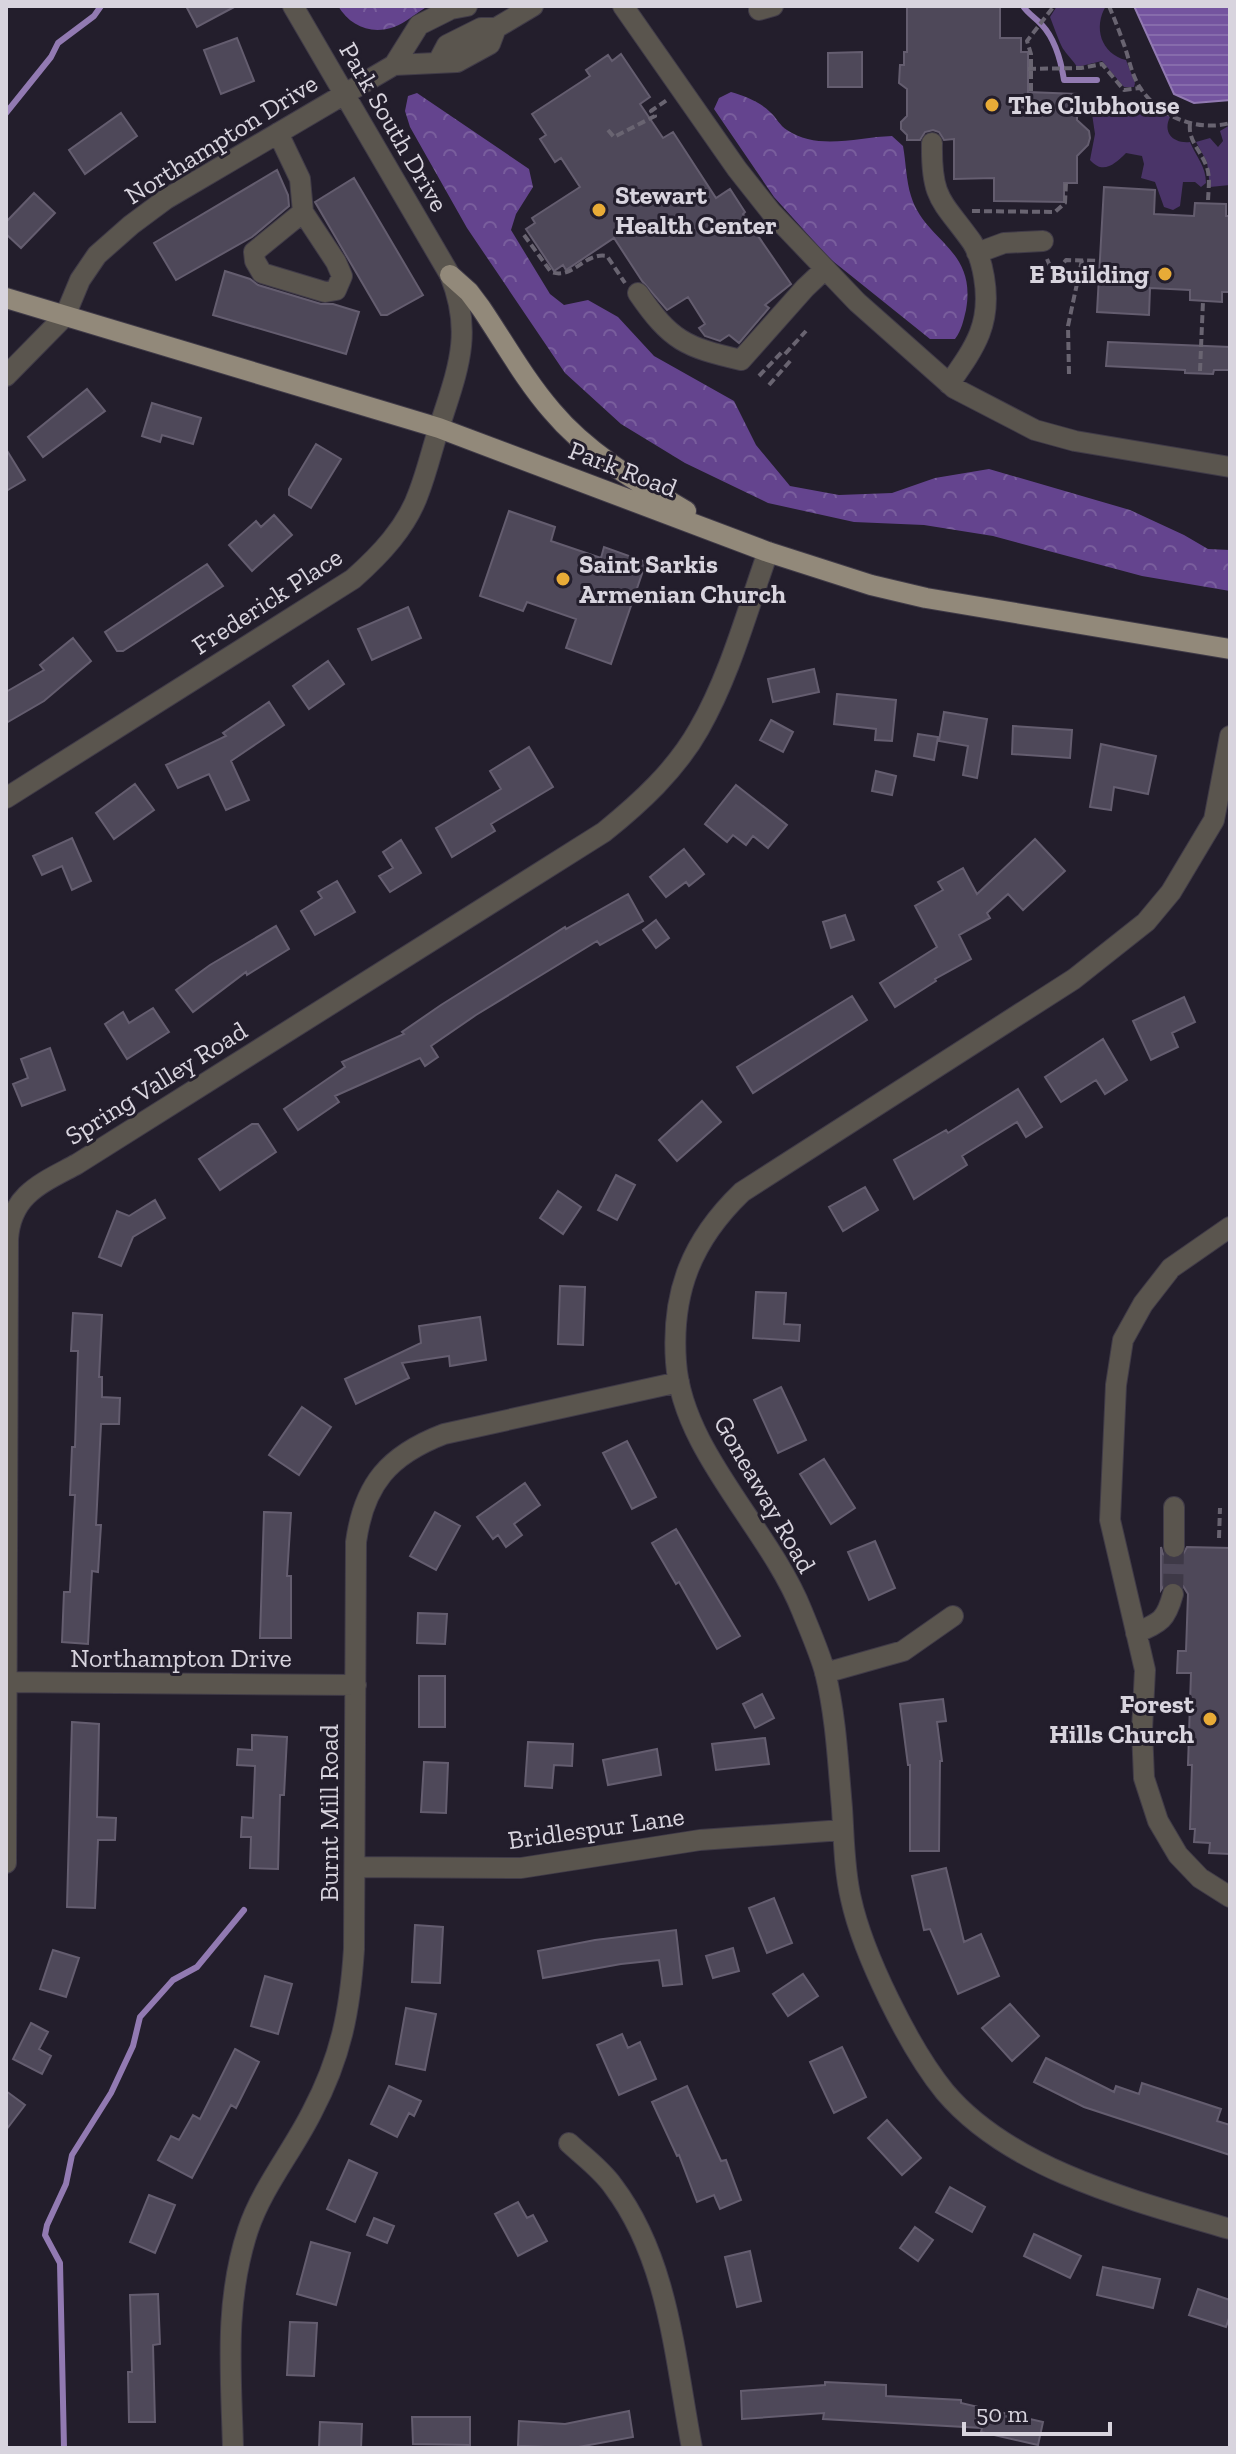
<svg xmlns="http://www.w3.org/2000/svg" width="1236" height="2454" font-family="'Zilla Slab',serif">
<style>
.green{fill:#4a3468}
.forest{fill:url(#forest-crowns)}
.water{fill:url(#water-rules);stroke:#927ab2;stroke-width:2}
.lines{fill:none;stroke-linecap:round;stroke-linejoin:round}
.stream{stroke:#927ab2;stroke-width:6}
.building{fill:#4e4859;stroke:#645d6f;stroke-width:2}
.minor-tunnel{stroke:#3e3947;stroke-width:20;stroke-dasharray:20 10;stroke-linecap:butt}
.minor-casing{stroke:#403b48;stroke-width:22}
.major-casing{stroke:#403b48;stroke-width:22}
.path{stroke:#696471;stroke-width:4;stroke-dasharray:8 4;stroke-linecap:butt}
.minor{stroke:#5a554e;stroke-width:20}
.major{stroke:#92897a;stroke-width:20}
.poi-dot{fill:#e8ab37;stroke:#231e2c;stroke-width:3}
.labels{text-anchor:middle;stroke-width:6;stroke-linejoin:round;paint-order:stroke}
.poi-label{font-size:26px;font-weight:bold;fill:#d8d4de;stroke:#231e2c;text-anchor:start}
.street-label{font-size:26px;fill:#d8d4de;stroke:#231e2c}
</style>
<defs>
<pattern id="forest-crowns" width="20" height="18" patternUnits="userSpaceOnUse" patternTransform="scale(2)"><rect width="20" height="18" fill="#64448e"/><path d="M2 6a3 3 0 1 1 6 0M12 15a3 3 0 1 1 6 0" fill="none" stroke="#795e9d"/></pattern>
<pattern id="water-rules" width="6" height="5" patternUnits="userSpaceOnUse" patternTransform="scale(2)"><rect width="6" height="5" fill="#74549f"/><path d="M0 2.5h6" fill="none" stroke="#876cac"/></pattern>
</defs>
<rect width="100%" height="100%" fill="#231e2c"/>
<path class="green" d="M1057 6H1106C1093 27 1101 54 1126 60L1135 83 1134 87H1124L1102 61 1077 67C1073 60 1068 56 1064 50 1060 45 1053 24 1050 17Z
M1148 102 1170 117C1162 133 1174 144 1190 142 1196 157 1206 166 1206 183L1201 187 1195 182H1183L1180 206 1173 210 1164 207 1155 182 1141 178 1144 164 1142 156 1126 153C1115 164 1103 175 1090 160L1095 134 1092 114 1096 108C1112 105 1126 107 1142 106Z
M1230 125V185L1210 187 1207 162 1196 142 1210 138 1218 147 1223 141 1220 131Z"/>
<path class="forest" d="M338 6H428C418 12 405 23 394 27 371 35 350 26 338 6Z
M731 92C745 96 760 102 770 112 776 117 780 126 787 130 818 151 858 137 892 136L903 146C906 162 906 181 911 196 925 242 977 248 966 310 963 322 962 329 955 339H930L829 258 774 197 714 109 719 98Z
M417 93 529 169 533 187 516 214 511 230 550 294 564 305 588 300 618 317 654 356 734 401 756 445 790 486 839 495 892 493 935 478 989 469 1130 510 1184 535 1208 549 1230 550V591L1142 576 993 536 924 525 854 522 768 503 685 463 621 424 565 373 467 228 410 127 405 111 408 96Z"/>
<path class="water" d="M1134 6H1230V100L1194 103 1174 94Z"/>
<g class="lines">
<path class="stream" d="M1023 6C1028 14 1035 17 1042 25 1055 39 1061 61 1064 80H1097
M6 113 51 57 58 43 94 16 101 6
M64 2448 60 2263 45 2235 47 2225 66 2184 72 2155 111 2093 133 2046 140 2017 173 1980 197 1967 244 1910"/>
</g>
<path class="building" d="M186 6H236L197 27Z
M907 6H1000V38H1021V52H1028V92L1077 94V120L1089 131 1090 138 1088 145 1077 156V183H1064V202L994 201V178L954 179V139L944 140 939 132 933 130 925 132 920 140H907V135L901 129V122L907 116V89L899 83 900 65H904V52H907Z
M237 38 254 81 221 94 204 50Z
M862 52V87H828V53Z
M621 54 650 97 640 104 663 138 673 132 716 198 730 189 745 212 743 214 791 284 765 305 769 308 739 343 729 335 720 341 705 336 699 328 705 324 688 297 667 310 642 281 614 238 566 270 563 265 554 271 526 229 535 223 532 218 580 187 561 158 555 162 540 139 546 135 532 114 590 76 586 70 608 55 612 61Z
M121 113 137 136 85 174 69 150Z
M277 170 288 195 289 206 252 237 176 280 154 243Z
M354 178 423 295 387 315H381L315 202Z
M1104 187 1155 190 1154 214 1194 216 1195 203 1226 204V216H1230V292H1222V302L1190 300V290L1150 288 1149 315 1097 312Z
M34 193 55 213 21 248 6 234V222Z
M225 271 250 279 258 285 321 304H333L359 312 346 354 213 315Z
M1108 342 1230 347V370H1214L1213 374 1185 373V370L1106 366Z
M87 389 105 411 43 457 28 437Z
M152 403 201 418 193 444 162 435 160 442 142 436Z
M316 444 341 459 311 508 289 495V489Z
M6 449 25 480 6 491Z
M509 511 555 527 551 541 601 558 604 547 646 562 611 664 566 648 576 619 527 602 523 611 480 596Z
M274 515 292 535 252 571 229 545 256 521 261 527Z
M207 564 223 586 123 651H117L105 632Z
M408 607 421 638 372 660 358 629Z
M73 638 91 661 44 701 6 723V692L44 670 40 665Z
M328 661 344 684 309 709 293 686Z
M814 669 819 692 773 702 768 679Z
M837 694 896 700 892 741 875 740 876 729 834 724Z
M269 702 284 725 231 761 249 800 226 810 209 774 178 788 166 765 226 736 223 733Z
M944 712 987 719 977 778 963 775 968 746 939 741Z
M771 720 793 732 783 752 760 740Z
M1013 726 1072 730 1070 758 1012 754Z
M918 734 938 737 934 760 914 756Z
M1101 744 1156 756 1148 794 1114 787 1111 810 1090 807Z
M529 747 553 787 491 824 495 831 452 857 436 828 501 789 490 771Z
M876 771 896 776 892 795 872 791Z
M135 784 154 810 114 839 96 813Z
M736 785 787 825 768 848 753 836 746 845 733 835 727 842 705 824Z
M72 838 91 881 72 890 62 866 42 875 33 856Z
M1035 839 1065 871 1023 910 1008 894 987 913 990 918 959 935 971 959 935 979 936 981 895 1007 880 983 937 947 915 906 943 890 938 882 963 868 977 894Z
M401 840 421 873 390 892 379 876 393 868 383 852Z
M684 849 704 874 689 886 686 882 666 897 650 877Z
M337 881 355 912 315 935 301 911 322 898 318 892Z
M628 894 643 921 600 945 597 941 476 1015 431 1046 438 1057 425 1066 420 1058 335 1096 339 1102 298 1130 284 1109 345 1067 342 1062 404 1034 402 1032 441 1005 565 927 566 929Z
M845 915 854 940 831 948 823 922Z
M656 920 669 938 656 948 643 930Z
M276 926 289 949 247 975 246 972 193 1012 176 990 210 965Z
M852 996 867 1020 753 1093 737 1067Z
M1184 997 1195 1022 1172 1033 1178 1047 1151 1060 1133 1021Z
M153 1008 169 1032 127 1059 105 1024 123 1012 129 1023Z
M1103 1039 1127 1080 1105 1094 1096 1080 1061 1102 1045 1077Z
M50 1048 65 1090 22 1106 13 1084 28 1078 21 1059Z
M1018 1089 1042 1127 1026 1137 1017 1122 962 1156 967 1165 914 1199 894 1160 946 1130 948 1133Z
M702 1101 721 1122 677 1161 659 1140Z
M252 1124H258L276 1152 220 1190 199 1159Z
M616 1175 635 1185 617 1220 598 1210Z
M865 1187 878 1210 843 1231 829 1207Z
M558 1191 581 1207 563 1234 540 1218Z
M155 1200 165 1218 133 1237 121 1266 99 1257 117 1211 129 1216Z
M560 1286 585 1287 583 1345 558 1344Z
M756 1292 786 1293 784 1324 800 1325 799 1341 753 1338Z
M73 1313 102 1315 99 1377H102V1397L120 1398 119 1424H101L96 1525H101L98 1572 92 1571 88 1644 62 1642 64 1592H70L75 1495H70L72 1447H75L78 1351H71Z
M480 1317 486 1360 450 1366 449 1356 402 1363 409 1378 356 1404 345 1379 421 1343 419 1326Z
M781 1387 806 1440 778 1453 754 1400Z
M302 1407 331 1427 299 1475 269 1455Z
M627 1441 656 1497 632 1509 603 1453Z
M824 1459 855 1508 831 1524 800 1474Z
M525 1483 540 1505 514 1524 522 1535 506 1547 498 1535 493 1539 477 1517Z
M264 1512 291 1513 287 1576H291V1638H260Z
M435 1512 460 1526 436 1570 410 1556Z
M676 1529 740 1636 717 1649 679 1582 676 1584 652 1543Z
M875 1541 895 1588 869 1600 848 1552Z
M1161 1547 1163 1554 1173 1560 1181 1558 1187 1547 1230 1548V1854L1209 1853 1210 1843 1194 1842 1195 1829H1190L1192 1765H1188L1191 1673H1177L1178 1651H1186L1188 1594 1183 1586 1176 1581 1165 1584 1161 1590Z
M418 1613 447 1614 445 1644 417 1643Z
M419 1676H445V1727H419Z
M762 1694 774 1718 755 1728 743 1704Z
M943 1699 946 1721 937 1722 942 1761H940L939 1851H910V1765H908L900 1704Z
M72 1722 99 1724 97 1817 116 1818 115 1840H98L95 1908 67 1907Z
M252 1735 287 1737 284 1795H280L278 1869 250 1868 251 1837H241L242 1817 253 1818 255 1766 237 1765 238 1749 252 1750Z
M765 1738 769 1764 716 1770 712 1744Z
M528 1742 573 1744 572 1766 554 1765 552 1788 525 1786Z
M657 1749 661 1775 608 1785 603 1760Z
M424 1762 448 1763 446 1813 421 1812Z
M946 1868 964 1942 981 1934 999 1976 958 1994 930 1929 924 1930 912 1876Z
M774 1898 792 1943 767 1953 749 1908Z
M415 1925 443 1927 440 1983 412 1982Z
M676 1930 682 1984 663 1986 659 1960 621 1964 543 1978 538 1951 595 1940Z
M733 1948 739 1971 713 1978 706 1956Z
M53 1950 79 1958 66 1997 40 1989Z
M803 1974 818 1996 788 2016 773 1994Z
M265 1976 292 1984 278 2034 251 2026Z
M1010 2004 1039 2036 1012 2061 982 2028Z
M406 2008 436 2014 425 2070 396 2064Z
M31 2023 48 2032 39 2049 51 2056 42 2074 13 2059Z
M622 2034 628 2048 640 2042 656 2079 619 2095 597 2045Z
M842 2047 866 2097 834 2113 810 2062Z
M235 2049 259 2062 236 2108 231 2105 192 2178 158 2160 171 2136 179 2140 193 2115 200 2119Z
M1046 2058 1114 2092 1116 2086 1139 2094 1142 2083 1221 2109 1217 2121 1230 2125V2155L1084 2107 1034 2082Z
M389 2086 421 2101 414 2116 409 2113 397 2137 371 2124Z
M687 2086 721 2161 726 2160 741 2200 720 2209 714 2195 697 2202 679 2155 677 2156 652 2102Z
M6 2091 25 2105 6 2130Z
M887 2120 921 2158 902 2175 868 2138Z
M349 2160 377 2173 355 2222 327 2209Z
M950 2187 985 2207 972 2232 936 2212Z
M149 2195 175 2205 155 2253 130 2242Z
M518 2202 527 2218 533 2215 547 2241 518 2256 495 2214Z
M374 2218 394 2226 387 2243 367 2235Z
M915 2227 933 2240 918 2261 900 2248Z
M1034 2234 1081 2256 1070 2278 1024 2256Z
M311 2242 350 2253 336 2305 297 2294Z
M750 2251 761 2301 737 2307 725 2257Z
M1103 2267 1160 2279 1153 2308 1097 2295Z
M1198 2289 1230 2300V2315L1226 2327 1189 2315Z
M158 2294 160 2344 153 2345 155 2422H129L128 2372H132L130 2295Z
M290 2322 317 2323 314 2376 287 2375Z
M825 2382 886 2385V2396L961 2400V2403L1043 2422 1038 2445 981 2432 982 2428 823 2419 824 2413 742 2419 741 2391 825 2385Z
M629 2411 633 2437 573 2448 518 2446 519 2421 565 2424Z
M412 2417H470V2445L413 2444Z
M320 2422 362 2424 361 2448H319Z"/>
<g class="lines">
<path class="minor-tunnel" d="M1173 1594 1174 1547"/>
<g class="minor-casing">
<path id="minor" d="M623 6 737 169 771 212 857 302 954 388 1035 430 1075 441 1230 467
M759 10 773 6
M438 62 447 45 481 28H496L533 6
M394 65 419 25 451 9 467 6
M278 133 300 179 303 212 254 252 255 261 262 273 325 292 336 290 342 276 336 262 303 212
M932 143C931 200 942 200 972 242 979 253 982 265 984 277 992 324 975 347 949 384
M977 253 1004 243 1043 241
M638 293C671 341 685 347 741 360L805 288 824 270
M6 376 65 316 80 280 97 255 131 225 166 199 394 65 457 62 490 44 496 28
M1230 736 1214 820 1171 892 1146 922 1074 979 742 1192C692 1240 671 1292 676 1362 682 1451 769 1528 802 1611 810 1631 819 1651 825 1672 836 1716 838 1763 842 1808 844 1838 844 1870 851 1899 863 1954 909 2048 945 2092 1011 2170 1135 2201 1230 2229
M6 798 353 579C380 555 407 527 419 492 427 471 432 449 439 428 457 371 474 334 450 275L293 6
M1230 1227 1171 1268 1143 1304 1123 1340 1116 1385 1110 1520 1145 1670 1142 1730 1144 1778 1158 1821 1178 1855 1200 1878 1230 1897
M1174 1507V1547
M1136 1633C1161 1622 1166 1620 1173 1594
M825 1673 903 1651 953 1616
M6 1682 356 1685
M6 1863 8 1239C11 1194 42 1183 77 1164L604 832C640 803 676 770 699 729 730 675 747 611 768 552
M355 1867 521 1868 700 1840 843 1830
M569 2143C584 2157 601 2169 613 2186 669 2260 675 2360 692 2448
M233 2448C231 2372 224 2303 248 2230 262 2188 292 2152 312 2112 341 2057 350 2011 354 1949L356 1542C364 1484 389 1455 444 1434L679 1382"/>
</g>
<g class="major-casing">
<path id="major" d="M450 275 469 292 481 308C504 342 525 380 552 411 588 454 639 483 686 511
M6 298 439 428 768 552 871 585 926 598 1230 649"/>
</g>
<path class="path" d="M1109 6C1114 18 1119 30 1123 42 1129 57 1131 75 1141 89 1160 117 1198 132 1230 123
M1028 69 1081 68 1102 64 1124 90 1140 88
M1031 91V54L1027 41 1054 6
M1190 124C1188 140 1200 150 1206 165 1211 176 1208 191 1208 203
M608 130 614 137 655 116 651 111 667 100
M972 211 1055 212 1065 203 1066 183
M524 235 551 272C573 280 584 252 607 256L625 283
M1047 259 1050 266 1060 267 1066 260 1100 261
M785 354 806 331
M1200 371 1203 301
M1069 374 1068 326 1082 260
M759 376 782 352
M769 385 791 360
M1219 1538 1220 1508"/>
<use href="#minor" class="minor"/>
<use href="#major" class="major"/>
</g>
<g class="poi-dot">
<circle cx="992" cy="105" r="8"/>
<circle cx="599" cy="210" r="8"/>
<circle cx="1165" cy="274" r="8"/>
<circle cx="563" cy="579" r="8"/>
<circle cx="1210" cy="1719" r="8"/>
</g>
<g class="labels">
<g class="poi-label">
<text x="1008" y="114">The Clubhouse</text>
<text x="615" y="204">Stewart<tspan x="615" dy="30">Health Center</tspan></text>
<text x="1149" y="283" text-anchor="end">E Building</text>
<text x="579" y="573">Saint Sarkis<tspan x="579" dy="30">Armenian Church</tspan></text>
<text x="1194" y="1713" text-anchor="end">Forest<tspan x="1194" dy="30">Hills Church</tspan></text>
</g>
<g class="street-label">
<text transform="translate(394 127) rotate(60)" y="9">Park South Drive</text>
<text transform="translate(221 139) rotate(-32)" y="9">Northampton Drive</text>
<text transform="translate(623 469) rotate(21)" y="9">Park Road</text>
<text transform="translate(267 601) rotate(-33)" y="9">Frederick Place</text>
<text transform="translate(156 1083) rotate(-32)" y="9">Spring Valley Road</text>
<text transform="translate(765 1494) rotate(60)" y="9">Goneaway Road</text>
<text x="181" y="1667">Northampton Drive</text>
<text transform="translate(329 1813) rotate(-90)" y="9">Burnt Mill Road</text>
<text transform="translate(596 1828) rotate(-8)" y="9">Bridlespur Lane</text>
</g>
</g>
<rect width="1236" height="2454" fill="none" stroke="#d8d4de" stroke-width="16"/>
<path d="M964 2422v12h146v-12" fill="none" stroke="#d8d4de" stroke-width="4"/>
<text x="976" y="2422" font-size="24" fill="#d8d4de" stroke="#231e2c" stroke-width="6" paint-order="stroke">50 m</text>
</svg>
